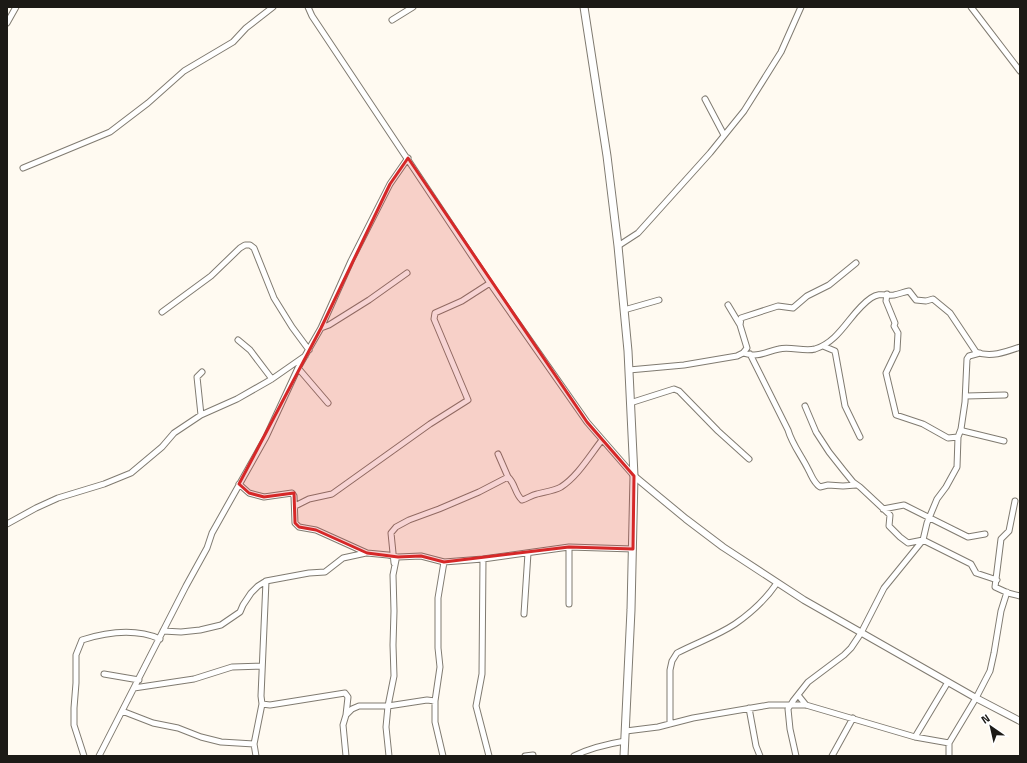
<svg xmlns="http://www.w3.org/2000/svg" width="1027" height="763" font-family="'Titillium Web',sans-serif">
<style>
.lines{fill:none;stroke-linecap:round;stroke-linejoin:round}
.minor-casing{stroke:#807b71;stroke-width:7}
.tertiary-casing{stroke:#807b71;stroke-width:8}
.secondary-casing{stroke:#807b71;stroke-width:9}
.minor{stroke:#fff;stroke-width:5}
.tertiary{stroke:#fff;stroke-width:6}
.secondary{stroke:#fff;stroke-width:7}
.marked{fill:#d62828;fill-opacity:0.2;stroke:#d62828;stroke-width:3;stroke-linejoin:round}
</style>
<rect width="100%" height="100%" fill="#fffaf1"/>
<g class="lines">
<g class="minor-casing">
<path id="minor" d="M308 7 312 16 494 289 587 422 634 476
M971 7 1020 71
M392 20 413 7
M7 23 16 7
M705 99 724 135
M23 168 110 132 148 103 184 71 233 42 246 28 273 7
M618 246 638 233 710 153 744 111 781 52 801 7
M887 294 886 301 895 323 894 326 898 333 897 350 886 373 896 415 923 424 948 438 958 437
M728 305 740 325
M624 310 659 300
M162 312 211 276 240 248 245 245H250L254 248 274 298 292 327 309 350
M321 328 329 325 369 300 407 273
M238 340 250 350 272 379
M823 346 835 351 845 406 860 437
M743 353C758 358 765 352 779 349 790 346 804 352 815 349 841 341 850 312 871 298 880 292 885 296 894 295 899 294 904 292 909 291L916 300 926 301 933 299 950 313 976 352C990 358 1006 352 1020 347
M980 353 969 356 967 359 965 402 961 429 963 431 1004 441
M750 354 788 430C792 444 801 455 808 469 812 476 813 482 820 487L828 485 843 486 856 485
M298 368 328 403
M629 370 684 365 737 356 743 353 747 348 740 325 741 318 778 306 793 308 807 296 829 285 856 263
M966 396 1005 395
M630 403 674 389 679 391 718 431 749 459
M805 406 816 432 829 452 844 471 853 482 860 487 890 515 889 526 900 537 908 543 923 540 971 564 976 573 997 580
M201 415 197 377 202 372
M498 454 508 477
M239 484 249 493 264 497 292 493 294 496 295 523 299 527 316 530 367 553 388 555 398 557 421 556 444 562 483 559 569 547 633 549
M1015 501 1009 531 1001 539 995 587 1008 593 1020 596
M295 506 309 499 332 494 430 424 468 400 434 319 435 313 462 301 490 283
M883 509 904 505 968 537 985 534
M7 524 36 508 58 498 104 484 131 473 162 447 174 433 201 415 237 399 272 379 305 356
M569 547V604
M483 559 482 674 476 706 489 756
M394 563 391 533 396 527 409 520 439 509 479 492 508 477C515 483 515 494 522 500 527 499 531 495 537 494 544 492 554 491 561 487 578 476 590 455 602 440
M266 581 261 696 262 704 270 705 345 693 348 697 346 715
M524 614 528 553
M163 631 181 632 200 630 221 625 240 612 243 605 251 593 258 586 266 581 309 573 325 572 343 558 366 553
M104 674 139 680
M134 688 194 679 232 667 262 666
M798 695 806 705
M749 708 756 746 760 756
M122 711 153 723 178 728 201 737 221 742 254 744
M670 724V670L672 661 677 653C696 643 717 636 735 624 751 613 766 599 777 583
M626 731 658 727 693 718 769 705H806L915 737 949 743
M915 737 948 682
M84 756 74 725V708L76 683V655L82 640C107 632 135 628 160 639
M99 756 186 586 207 548 212 533 266 437 298 368 321 328 351 261 390 184 408 158
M256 756 254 744 262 704
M346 756 343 725 346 715 352 709 359 706H388L427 700 435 701
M389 756 386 727 388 706 394 676 393 645 394 611 393 575 396 560
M443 756 435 722V701L440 667 438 648V598L444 562
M525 756 533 755
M574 756C590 748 607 744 625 741
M796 756 790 729 788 709 793 701 808 682 844 655 851 648 861 633 884 588 923 540 927 523 937 499 946 487 957 467 958 437 961 429
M832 756 853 718
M949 756V743L976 698 990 671 994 653 1001 611 1007 592"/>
</g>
<g class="tertiary-casing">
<path id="tertiary" d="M634 476 686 519 723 547 804 600 976 698 1020 721"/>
</g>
<g class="secondary-casing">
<path id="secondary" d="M584 7 607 156 618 246 628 351 634 476 631 610 624 756"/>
</g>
<use href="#minor" class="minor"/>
<use href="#tertiary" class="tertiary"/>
<use href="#secondary" class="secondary"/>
</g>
<path class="marked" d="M408 158 587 422 634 476 633 549 569 547 444 562 421 556 398 557 367 553 316 530 299 527 295 523 294 493 264 497 249 493 239 484 321 328 390 184Z"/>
<rect width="1027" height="763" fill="none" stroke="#1c1a16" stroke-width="16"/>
<g transform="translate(991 727) rotate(326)" stroke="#ffffff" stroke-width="3" paint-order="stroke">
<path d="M0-3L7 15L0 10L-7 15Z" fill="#1c1a16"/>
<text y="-6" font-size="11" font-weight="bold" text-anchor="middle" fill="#1c1a16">N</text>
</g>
</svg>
